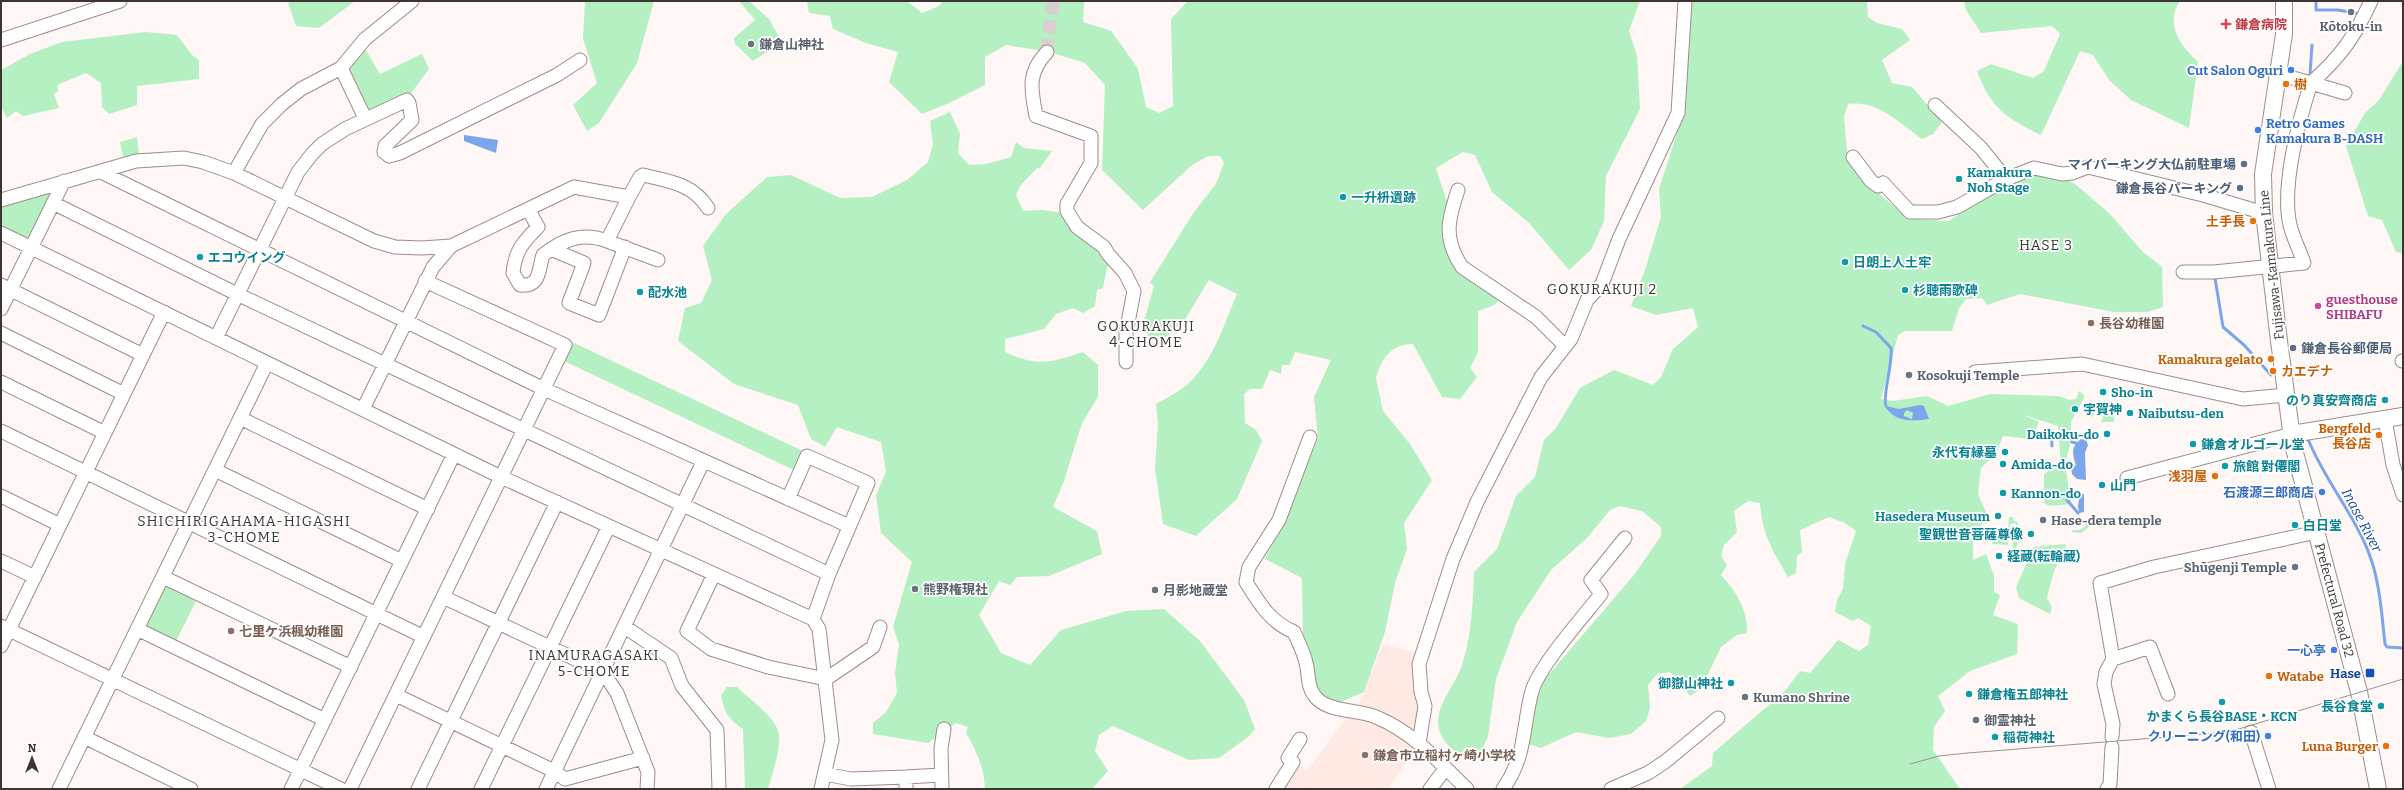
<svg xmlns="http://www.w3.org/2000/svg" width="2404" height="790" font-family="Bitter,'Noto Sans JP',serif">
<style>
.built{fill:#ffeae3}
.green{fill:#b4f0c1}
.water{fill:#7ca6eb;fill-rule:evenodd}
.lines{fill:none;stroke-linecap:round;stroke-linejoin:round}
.stream{stroke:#7ca6eb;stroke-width:3}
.minor-tunnel{stroke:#d7d0ce;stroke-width:13;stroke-dasharray:13 6;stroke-linecap:butt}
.minor-casing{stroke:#9d8d87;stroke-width:15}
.major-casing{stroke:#9d8d87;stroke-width:18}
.minor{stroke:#fff;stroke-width:13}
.major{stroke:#fff;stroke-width:16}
.tram{stroke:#9a9391;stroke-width:1}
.worship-dot{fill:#6b7280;stroke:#fff;stroke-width:1.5}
.health-dot{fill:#e0444e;stroke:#fff;stroke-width:1.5}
.shop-dot{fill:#3f7fe0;stroke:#fff;stroke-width:1.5}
.food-dot{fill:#e8710a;stroke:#fff;stroke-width:1.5}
.service-dot{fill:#5c6f8a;stroke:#fff;stroke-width:1.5}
.culture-dot{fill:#0f9aa8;stroke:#fff;stroke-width:1.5}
.hotel-dot{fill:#d1479c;stroke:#fff;stroke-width:1.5}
.education-dot{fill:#8d6e63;stroke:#fff;stroke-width:1.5}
.transit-dot{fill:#1a4fb4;stroke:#fff;stroke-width:1.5}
.labels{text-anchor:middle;stroke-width:3.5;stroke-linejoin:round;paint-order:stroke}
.health-label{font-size:13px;font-weight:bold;fill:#be3a42;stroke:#fff;text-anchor:start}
.worship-label{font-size:13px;font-weight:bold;fill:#5b616d;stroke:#fff;text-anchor:start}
.shop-label{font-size:13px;font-weight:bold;fill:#366cbe;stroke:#fff;text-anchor:end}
.food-label{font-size:13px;font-weight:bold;fill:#c56008;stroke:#fff;text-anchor:end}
.service-label{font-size:13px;font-weight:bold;fill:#4e5e75;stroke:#fff;text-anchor:end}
.culture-label{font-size:13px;font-weight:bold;fill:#0d838f;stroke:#fff;text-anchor:start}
.street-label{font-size:13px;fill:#3c3533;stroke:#fff}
.hotel-label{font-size:13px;font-weight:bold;fill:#b23c85;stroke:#fff;text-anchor:start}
.education-label{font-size:13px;font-weight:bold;fill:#785e54;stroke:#fff;text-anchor:start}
.transit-label{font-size:13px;font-weight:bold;fill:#164399;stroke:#fff;text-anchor:end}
.neighbourhood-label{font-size:14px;letter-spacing:1px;fill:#3c3533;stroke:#fff}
.water-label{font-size:14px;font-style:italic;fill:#174797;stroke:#fff}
</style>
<rect width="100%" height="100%" fill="#fef7f5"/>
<path class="built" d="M1383 644 1419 654 1422 706 1417 736 1358 708Z
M1349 715 1373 721 1417 748 1388 788 1389 789H1277L1295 763 1307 771Z"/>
<path class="green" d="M293 1H355L319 28 296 26 288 3Z
M585 1H654L637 63 599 123 587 131 573 105 597 83 583 39Z
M739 1H749L769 19 782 42 753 61 735 44 734 38 755 20Z
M807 1H907L922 13 939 6 943 1H1086L1084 2 1083 22 1111 31 1127 53 1138 69 1146 107 1159 113 1173 106 1171 19 1188 1H1640L1629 31 1637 56 1640 109 1606 176 1604 221 1591 250 1569 270 1529 223 1492 192 1475 155 1463 152 1436 168 1453 220 1448 242 1500 299 1494 305 1478 311V352L1470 368 1477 377 1460 399 1442 397 1413 344C1391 344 1381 359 1376 378L1383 411 1410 444 1432 480 1404 523 1407 549 1395 583 1385 632 1364 692 1336 704 1316 688 1303 640 1302 578 1265 559 1281 526 1318 438 1314 397 1331 360 1295 352 1290 365H1282L1281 374 1270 370 1262 389H1250L1244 394 1245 423 1256 430 1262 441 1237 499 1196 536 1163 524 1155 468 1158 424 1156 404C1166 398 1179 392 1187 385 1213 361 1224 325 1237 294L1209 280 1184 321 1166 337 1148 336 1144 321 1154 286 1150 282 1194 212 1216 184 1224 163 1220 156H1208L1192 165 1143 210 1102 170 1105 85 1085 63 1050 52 1006 45 985 57V85L949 103 922 114 889 82 898 52 866 43 833 29 830 16 809 13Z
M1690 1H1867L1868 17 1877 23 1902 29 1910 40 1882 60 1892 83 1912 87 1942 122 1933 134 1922 139C1900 123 1877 100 1848 104L1844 116 1847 151 1851 162 1869 185 1909 219 1949 221 2002 185 2032 172 2058 175 2075 184 2109 213 2142 251 2162 267 2163 307 2148 312H2114L2020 294 1987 305 1982 298 1966 299 1959 308 1952 331H1905L1898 335 1881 399 1893 401 1927 396 1948 406 1990 394 2059 396 2069 400 2076 399 2079 391 2085 396 2071 422V441L2065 464 2071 504 2049 506 2044 503V474L2050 470 2061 467 2058 426 2024 415 2039 422 2032 439 2003 436 1996 454 1981 468 1978 494 1986 512V524L1982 523 1973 542V560L1986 554 1994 576V592L2000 595 1993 615 2018 624 2017 654 1970 671 1938 696 1945 711 1934 727 1933 750 1960 789H1680L1712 766 1713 753 1785 691 1800 671 1810 673 1838 640 1859 651 1868 645 1871 626 1858 618 1853 621 1835 612 1837 600 1843 589 1845 564 1856 531 1845 523 1829 517 1800 530 1802 552 1797 556 1796 573 1788 577C1773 551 1762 535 1760 503L1748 501 1734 511 1737 532 1724 545 1721 556 1727 565 1721 575C1736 591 1748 610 1747 633L1737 635 1721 647 1701 689 1690 696 1670 672 1657 674 1648 685 1650 708 1646 721 1631 734 1609 738 1576 732 1541 748 1529 744 1535 704 1545 679 1634 575 1661 536V527L1642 511 1620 506 1610 510 1588 537 1551 570 1517 622 1496 679 1488 736 1481 753C1467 755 1458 756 1448 745 1424 718 1450 695 1461 668 1463 663 1464 657 1466 651 1472 625 1473 599 1474 572L1497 549 1516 496 1535 477 1544 440 1556 428 1580 388 1614 370 1653 385 1661 377 1673 349 1698 327 1693 308 1656 315 1631 306 1645 270 1661 217 1659 189 1678 130 1685 95Z
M1964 1H2180C2164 25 2181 46 2198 62L2189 128 2131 100 2109 80 2093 55 2080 51 2041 135C2007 119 1990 107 1977 71L1991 64 2033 78 2044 71 2060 34 2052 26 1981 33 1966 10Z
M146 32 177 35 192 55 199 60V79L137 86V105L109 114 102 107 101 83 86 73 57 85 58 91 54 94 59 108 23 116 16 111 7 118 1 107V70L30 54 62 42Z
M364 47 380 74 422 54 429 69 409 96 369 114 347 69Z
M2403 61V253L2396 252 2382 220 2368 216 2346 146 2365 113 2379 100Z
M950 112 960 134 958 153 969 165 986 164 1011 157 1016 142 1024 148 1052 151 1040 168H1037L1020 186 1016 195 1023 211 1043 210 1068 214 1113 263 1107 267 1103 288 1097 290 1095 306 1083 313 1073 308 1056 314 1044 329 1005 339V352C1036 367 1051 363 1083 352L1098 365V397L1082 423 1064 481 1053 507 1097 531 1102 554 1049 576 1017 577 1010 585 999 581 979 615 1001 653 1030 665 1061 630 1126 611 1164 609 1200 641 1244 700 1255 729 1248 737 1219 758 1189 760 1113 726 1099 735 1095 751 1108 771 1092 789H985C984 767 977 752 966 733L968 727 956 723 928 743 873 734V723L886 712 897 693 895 673 899 644 893 627 912 562 881 533 876 495 886 472 881 442 837 427 825 447 811 439 798 405 734 384 678 341 685 308 701 303 712 280 703 246 726 214 767 177 791 175 840 198 872 197 907 180 928 162 933 144 930 121Z
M137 137 139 155 127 159 123 156 120 142Z
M51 192 53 193 32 237 25 239 1 228V206Z
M572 342 805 452 796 471 564 361Z
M2086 405 2099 406 2092 417 2083 412Z
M2114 406V422H2101L2105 412 2104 407Z
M2009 517H2013L2014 521 2018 522V526L2014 523 2009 525 2011 530 2016 528V532L2011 531 2008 528Z
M2085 520H2088V528L2081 533 2072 532V530H2080L2085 526Z
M1998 529 2007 530 2009 532 2008 545 1992 544V534H1998Z
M2012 535 2021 537 2012 556H2011L2013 551Z
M2065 544 2068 553C2054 559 2051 585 2047 598L2052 607 2050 614 2019 598 2016 587 2034 547Z
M165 584 198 597 175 643 146 629 145 625Z
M727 687H737C749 699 776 717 779 734 781 749 772 775 768 789H745L743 729C728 719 724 712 721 695Z"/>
<path class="water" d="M464 135 498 140 496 153 464 141Z
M1920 405 1924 406 1929 419C1913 421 1897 423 1886 408V406L1899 409ZM1907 410 1913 413 1912 419 1904 416V413Z
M2081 439 2086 440 2088 445 2085 453 2086 480 2077 479 2072 474 2071 468 2076 465C2072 454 2071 446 2081 439Z
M2080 494H2084V512L2079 513 2078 506Z"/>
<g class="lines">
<path class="stream" d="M2316 1V10H2338L2361 14
M2310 74 2312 45
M2215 278 2223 327 2244 345 2271 375
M1863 326 1876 332 1891 348C1893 364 1882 397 1886 406
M2072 437V442L2076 443
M2308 439C2325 482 2358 518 2372 562 2380 587 2382 617 2385 644L2387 647 2403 648
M2052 446 2051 433H2054
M2069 491 2071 493V497L2067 500 2078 513"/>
<path class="minor-tunnel" d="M1047 52 1053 1"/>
<g class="minor-casing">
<path id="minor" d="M1 40 120 1
M1047 52C1027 73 1031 89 1036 116L1091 136V163L1067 204V211L1077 227 1104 247 1108 254 1125 273 1134 291 1126 333V362
M341 68 365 118
M2279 74 2311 83C2341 56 2354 38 2371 1
M1935 105 1981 148 2006 179
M1853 157 1871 181 1878 186 1883 183 1910 212H1938L1957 207 2006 179 2034 168 2062 174 2072 173 2088 167 2203 195 2264 213
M101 172 544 389 849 526
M234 173 262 124 282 104 301 89 341 68 365 39 412 1
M1458 190C1448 220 1443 238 1462 267L1536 317 1565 346
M629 197 607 241 658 260
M1 200 136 161 184 158 203 162 234 173 374 241 395 247 422 248 451 246 574 187 629 197 640 177 643 175C669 181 693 184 708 208
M53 203 237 294 829 574
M528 209 538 227C523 242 515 251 513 273L520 285C541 287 538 270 543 255 564 239 582 232 607 241
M1 233 501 477 813 619 819 629 832 740 821 789
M551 249 584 263 569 303 599 315 625 247
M2183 272H2214L2304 263C2300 251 2293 238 2290 225 2281 187 2299 120 2311 83L2345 93
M1 285 143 355
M1 309 64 181
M1 333 124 394
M216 338 298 172 312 154 322 144 345 129 407 100 409 103 412 120 385 146 384 152 389 156 400 153 557 75 580 60
M2402 361H2403
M1975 372 2082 364 2243 399 2286 395
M1 382 105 433
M363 409 433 267 451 246
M240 418 428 509
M2385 419 2393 465 2403 495
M1 431 424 637
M1310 437 1279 520 1249 567 1246 582C1259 603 1270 622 1294 632 1298 642 1304 652 1306 663 1309 673 1307 686 1314 695 1326 713 1358 709 1376 717 1413 732 1439 762 1467 789
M215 470 402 561
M2127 478 2292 434
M1 496 60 525
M788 499 807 456 868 483 829 574 813 619
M1 561 35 577
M714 574 687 631 711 649 768 667 826 679 873 647 880 627
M163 577 351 667
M443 597 603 672 617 693 648 772 647 789
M1 626 341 789
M625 627 671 658 682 686 717 730 719 789
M137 629 325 720
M1 646 164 312
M2113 659 2150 647 2168 694
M396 695 554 771 565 779 643 758
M2251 732 2269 789
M84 737 191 789
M2112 737 2113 724 2104 684 2106 672 2113 659 2100 583 2154 567 2317 532
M1419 743 1425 706 1421 692 1419 664 1453 559 1477 502 1541 377 1571 339 1587 300 1602 284 1619 239 1678 113 1685 1
M825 774 851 779 906 777V789
M906 777 941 775
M59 789 267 363
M291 789 454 454
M350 789 565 345 425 281
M418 789 557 502
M481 789 609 526
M546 789 703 462
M942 789 941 748 944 729
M1276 789 1293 762 1288 758 1300 739
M1430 789 1445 769
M1503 789C1527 755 1522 728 1532 691 1540 665 1583 617 1601 594L1591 580 1625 538
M1611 789 1648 773 1666 761 1718 718
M2107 789 2110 784 2112 747"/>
</g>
<g class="major-casing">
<path id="major" d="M2284 1V34L2263 174 2264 213 2279 341 2293 445 2359 692 2378 789
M2292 434 2403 416"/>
</g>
<use href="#minor" class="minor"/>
<use href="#major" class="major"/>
<path class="tram" d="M1910 764 1939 756 1968 753 2229 732 2403 679"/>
</g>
<g class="worship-dot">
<circle cx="2351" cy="12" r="4"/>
<circle cx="751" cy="44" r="4"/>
<circle cx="1909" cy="375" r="4"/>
<circle cx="2043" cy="520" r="4"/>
<circle cx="2295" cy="567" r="4"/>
<circle cx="915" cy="589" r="4"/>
<circle cx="1155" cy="590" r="4"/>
<circle cx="1745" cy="697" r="4"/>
<circle cx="1976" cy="720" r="4"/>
</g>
<path class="health-dot" d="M2224 18h4v4h4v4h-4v4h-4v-4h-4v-4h4z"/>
<g class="shop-dot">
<circle cx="2291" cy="70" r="4"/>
<circle cx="2258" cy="130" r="4"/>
<circle cx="2322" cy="492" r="4"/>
<circle cx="2334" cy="650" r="4"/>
<circle cx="2268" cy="736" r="4"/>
</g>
<g class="food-dot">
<circle cx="2286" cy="84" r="4"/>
<circle cx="2253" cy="221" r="4"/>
<circle cx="2271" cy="359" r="4"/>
<circle cx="2273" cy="371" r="4"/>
<circle cx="2379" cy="435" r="4"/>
<circle cx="2215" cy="476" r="4"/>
<circle cx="2269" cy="676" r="4"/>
<circle cx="2386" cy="746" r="4"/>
</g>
<g class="service-dot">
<circle cx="2244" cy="164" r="4"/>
<circle cx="2240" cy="188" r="4"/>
<circle cx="2293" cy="348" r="4"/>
</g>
<g class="culture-dot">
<circle cx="1959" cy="179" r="4"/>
<circle cx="1343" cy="197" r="4"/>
<circle cx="200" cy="257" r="4"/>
<circle cx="1845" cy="262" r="4"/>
<circle cx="1905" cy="290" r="4"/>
<circle cx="640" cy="292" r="4"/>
<circle cx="2103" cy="392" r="4"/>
<circle cx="2385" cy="400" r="4"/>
<circle cx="2075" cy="409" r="4"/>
<circle cx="2130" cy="413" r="4"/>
<circle cx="2107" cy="434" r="4"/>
<circle cx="2193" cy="444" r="4"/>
<circle cx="2005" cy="452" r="4"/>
<circle cx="2003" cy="464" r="4"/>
<circle cx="2225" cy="466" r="4"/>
<circle cx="2102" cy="485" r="4"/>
<circle cx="2003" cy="493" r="4"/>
<circle cx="1998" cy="516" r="4"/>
<circle cx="2295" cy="525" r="4"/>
<circle cx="2031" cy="534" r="4"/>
<circle cx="1999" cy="556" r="4"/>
<circle cx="1731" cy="683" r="4"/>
<circle cx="1969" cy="694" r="4"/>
<circle cx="2222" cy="702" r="4"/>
<circle cx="2381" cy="706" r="4"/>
<circle cx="1995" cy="737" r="4"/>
</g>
<circle class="hotel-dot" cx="2318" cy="306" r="4"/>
<g class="education-dot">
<circle cx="2091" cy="323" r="4"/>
<circle cx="231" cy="631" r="4"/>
<circle cx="1365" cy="755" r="4"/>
</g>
<rect class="transit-dot" x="2365" y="668" width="10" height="10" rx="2"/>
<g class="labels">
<g class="health-label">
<text x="2235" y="29">鎌倉病院</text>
</g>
<g class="worship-label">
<text x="2351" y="31" text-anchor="middle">Kōtoku-in</text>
<text x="759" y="49">鎌倉山神社</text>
<text x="1917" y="380">Kosokuji Temple</text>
<text x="2051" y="525">Hase-dera temple</text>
<text x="2287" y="572" text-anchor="end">Shūgenji Temple</text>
<text x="923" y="594">熊野権現社</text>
<text x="1163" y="595">月影地蔵堂</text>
<text x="1753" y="702">Kumano Shrine</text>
<text x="1984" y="725">御霊神社</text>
</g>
<g class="shop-label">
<text x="2283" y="75">Cut Salon Oguri</text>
<text x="2266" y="128" text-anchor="start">Retro Games<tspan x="2266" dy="15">Kamakura B-DASH</tspan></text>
<text x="2314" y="497">石渡源三郎商店</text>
<text x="2326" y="655">一心亭</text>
<text x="2260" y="741">クリーニング(和田)</text>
</g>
<g class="food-label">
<text x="2294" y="89" text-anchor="start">樹</text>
<text x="2245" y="226">土手長</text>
<text x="2263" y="364">Kamakura gelato</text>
<text x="2281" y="376" text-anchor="start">カエデナ</text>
<text x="2371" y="433">Bergfeld<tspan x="2371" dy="15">長谷店</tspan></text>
<text x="2207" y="481">浅羽屋</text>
<text x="2277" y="681" text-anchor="start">Watabe</text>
<text x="2378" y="751">Luna Burger</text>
</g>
<g class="service-label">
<text x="2236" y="169">マイパーキング大仏前駐車場</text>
<text x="2232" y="193">鎌倉長谷パーキング</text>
<text x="2301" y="353" text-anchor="start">鎌倉長谷郵便局</text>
</g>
<g class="culture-label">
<text x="1967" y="177">Kamakura<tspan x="1967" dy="15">Noh Stage</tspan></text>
<text x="1351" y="202">一升枡遺跡</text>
<text x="208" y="262">エコウイング</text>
<text x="1853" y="267">日朗上人土牢</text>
<text x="1913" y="295">杉聴雨歌碑</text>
<text x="648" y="297">配水池</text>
<text x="2111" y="397">Sho-in</text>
<text x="2377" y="405" text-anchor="end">のり真安齊商店</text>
<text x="2083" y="414">宇賀神</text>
<text x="2138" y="418">Naibutsu-den</text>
<text x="2099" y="439" text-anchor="end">Daikoku-do</text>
<text x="2201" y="449">鎌倉オルゴール堂</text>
<text x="1997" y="457" text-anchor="end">永代有縁墓</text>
<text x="2011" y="469">Amida-do</text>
<text x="2233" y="471">旅館 對僊閣</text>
<text x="2110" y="490">山門</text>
<text x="2011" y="498">Kannon-do</text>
<text x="1990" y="521" text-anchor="end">Hasedera Museum</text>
<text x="2303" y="530">白日堂</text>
<text x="2023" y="539" text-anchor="end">聖観世音菩薩尊像</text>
<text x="2007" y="561">経蔵(転輪蔵)</text>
<text x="1723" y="688" text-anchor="end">御嶽山神社</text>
<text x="1977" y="699">鎌倉権五郎神社</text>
<text x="2373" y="711" text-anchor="end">長谷食堂</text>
<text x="2222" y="721" text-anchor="middle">かまくら長谷BASE・KCN</text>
<text x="2003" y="742">稲荷神社</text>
</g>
<g class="street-label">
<text transform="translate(2271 265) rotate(-96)" y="5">Fujisawa-Kamakura Line</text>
<text transform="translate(2335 600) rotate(75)" y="5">Prefectural Road 32</text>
</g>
<g class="hotel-label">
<text x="2326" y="304">guesthouse<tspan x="2326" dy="15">SHIBAFU</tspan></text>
</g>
<g class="education-label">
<text x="2099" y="328">長谷幼稚園</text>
<text x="239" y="636">七里ケ浜楓幼稚園</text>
<text x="1373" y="760">鎌倉市立稲村ヶ崎小学校</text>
</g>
<g class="transit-label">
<text x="2361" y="678">Hase</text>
</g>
<g class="neighbourhood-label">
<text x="2046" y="250">HASE 3</text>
<text x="1602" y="294">GOKURAKUJI 2</text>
<text x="1146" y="331">GOKURAKUJI<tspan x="1146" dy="16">4-CHOME</tspan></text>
<text x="244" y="526">SHICHIRIGAHAMA-HIGASHI<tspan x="244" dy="16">3-CHOME</tspan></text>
<text x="594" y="660">INAMURAGASAKI<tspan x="594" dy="16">5-CHOME</tspan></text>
</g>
<g class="water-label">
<text transform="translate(2362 520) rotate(62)" y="5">Inase River</text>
</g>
</g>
<rect width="2404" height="790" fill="none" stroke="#3c3533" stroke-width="4"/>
<g transform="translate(32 758)" stroke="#ffffff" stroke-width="3" paint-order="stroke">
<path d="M0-3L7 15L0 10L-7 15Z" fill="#3c3533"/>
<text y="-6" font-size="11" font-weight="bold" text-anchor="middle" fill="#3c3533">N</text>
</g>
</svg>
